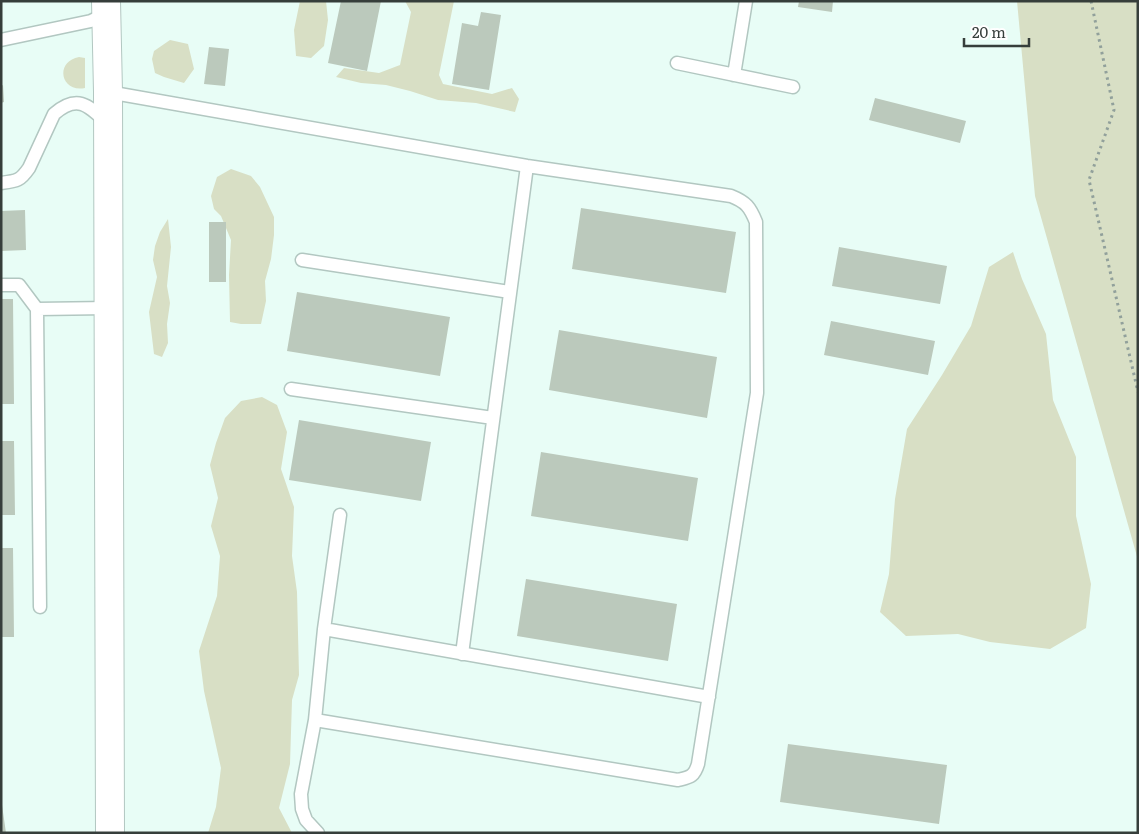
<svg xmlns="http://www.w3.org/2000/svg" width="1139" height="834" font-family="Literata,serif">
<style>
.green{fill:#d8dfc5}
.building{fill:#bbc9bc}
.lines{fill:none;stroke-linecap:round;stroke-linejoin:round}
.lane-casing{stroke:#b2c7c1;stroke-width:15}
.secondary-casing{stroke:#b2c7c1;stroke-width:30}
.path{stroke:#91a09b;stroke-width:3;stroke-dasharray:2.5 4;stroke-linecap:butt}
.lane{stroke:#fff;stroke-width:12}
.secondary{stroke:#fff;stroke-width:28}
</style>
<rect width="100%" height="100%" fill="#e8fdf6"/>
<path class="green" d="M300 1H326L328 20 324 46 311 58 296 56 294 30Z
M405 1H454L439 75 443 84 492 94 512 88 519 99 515 112 476 103 438 100 410 91 386 85 361 83 336 77 344 68 379 73 400 65 411 12Z
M1017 1H1138V560L1035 196Z
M170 40 188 44 194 69 184 83 164 77 155 73 152 59 154 51Z
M79 57 85 58V88C61 93 54 62 79 57Z
M231 169 251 176 260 187 274 217V235L271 259 265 281 266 301 261 324H241L230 322 229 275 231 240 221 216 214 209 211 196 217 177Z
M168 219 171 247 167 286 170 303 167 324 168 343 162 357 154 354 149 312 157 277 153 260 155 246 160 232Z
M1013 252 1022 279 1046 334 1053 400 1076 457V516L1091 584 1086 628 1050 649 990 642 958 634 906 636 880 612 889 574 895 499 907 429 942 375 971 326 989 267Z
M262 397 277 405 287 432 281 469 294 507 292 556 297 592 299 675 292 700 290 764 279 808 292 833H208L216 807 221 768 204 691 199 651 217 596 220 556 211 526 218 498 210 465 216 443 225 418 241 401Z"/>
<path class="building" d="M341 1H381L367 71 328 63Z
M799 1H833L832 12 798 7Z
M481 12 501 15 489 90 452 84 462 23 478 26Z
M209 47 229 49 225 86 204 84Z
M3 85 4 102 1 103V86Z
M875 98 966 121 960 143 869 120Z
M581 208 736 232 726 293 572 269Z
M25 210 26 250 1 251V211Z
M209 222H226V282H209Z
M839 247 947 266 940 304 832 286Z
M297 292 450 317 440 376 287 351Z
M1 299H13L14 404H1Z
M831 321 935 341 928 375 824 355Z
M559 330 717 357 707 418 549 390Z
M299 420 431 442 421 501 289 480Z
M1 441H14L15 515H1Z
M541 452 698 478 688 541 531 516Z
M1 548H13L14 637H1Z
M526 579 677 604 668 661 517 636Z
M788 744 947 765 939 824 780 802Z
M2 805 6 833H1V806Z"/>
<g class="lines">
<g class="lane-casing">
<path id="lane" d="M1 40 91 21 99 17 104 9
M677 63 793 87
M734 75 746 1
M108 92 527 166 731 196C746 202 750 207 756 222L757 393 698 764C694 777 690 777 678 780L315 720 301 794 302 809 306 820 318 833
M1 183C17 181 20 181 29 168L54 114C77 94 88 105 106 122
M302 260 510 292
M1 285H19L37 309
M291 389 493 418
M40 607 37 309 108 308
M324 629 709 697
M462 654 527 166
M315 720 324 629 340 515"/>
</g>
<g class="secondary-casing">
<path id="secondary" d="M106 1 108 92 110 833"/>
</g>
<path class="path" d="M1091 1 1114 110 1089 180 1138 392"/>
<use href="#lane" class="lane"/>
<use href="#secondary" class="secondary"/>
</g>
<rect width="1139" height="834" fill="none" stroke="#363e3b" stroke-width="5"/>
<path d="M964 38v8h65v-8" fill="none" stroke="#363e3b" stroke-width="2.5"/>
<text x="972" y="38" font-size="15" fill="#363e3b" stroke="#ffffff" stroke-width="4" paint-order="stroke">20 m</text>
</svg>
